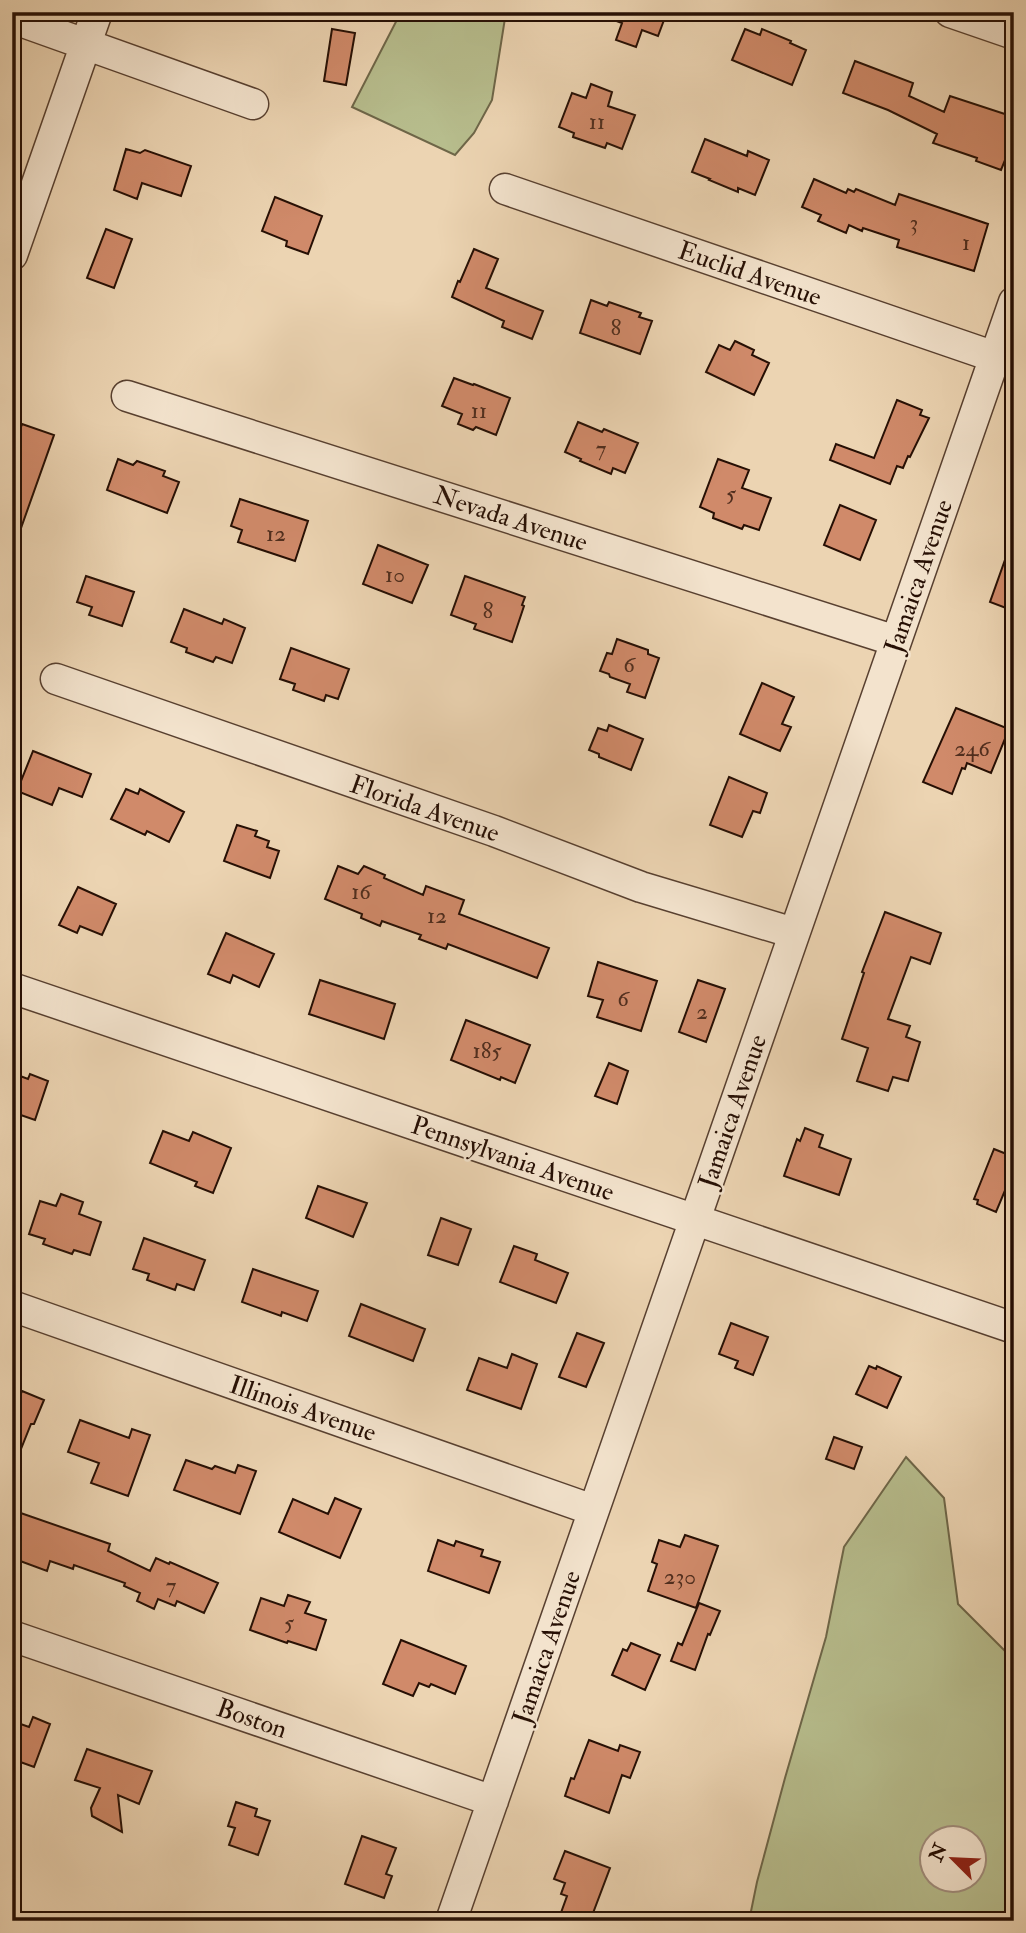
<svg xmlns="http://www.w3.org/2000/svg" width="1026" height="1933" font-family="'IM FELL Double Pica',serif">
<style>
.green{fill:#b7bd8d;stroke:#6e6648;stroke-width:2;fill-rule:evenodd}
.building{fill:#d08a6a;stroke:#260f04;stroke-width:2}
.lines{fill:none;stroke-linecap:round;stroke-linejoin:round}
.minor-casing{stroke:#584030;stroke-width:33}
.minor{stroke:#f3e3cd;stroke-width:30}
.labels{text-anchor:middle;stroke-width:5;stroke-linejoin:round;paint-order:stroke}
.number-label{font-size:23px;fill:#502e1e}
.street-label{font-size:26px;fill:#260f04;stroke:#f3e3cd}
</style>
<rect width="100%" height="100%" fill="#ecd4b2"/>
<filter id="stains"><feTurbulence type="fractalNoise" baseFrequency=".00286" numOctaves="4"/><feColorMatrix values="0 0 0 0 .2 0 0 0 0 .09 0 0 0 0 .02 0 0 0 .5 -.17"/></filter>
<radialGradient id="worn" r=".72"><stop offset=".6" stop-color="#630" stop-opacity="0"/><stop offset="1" stop-color="#630" stop-opacity=".3"/></radialGradient>
<path class="green" d="M401 12H506L492 100 474 133 455 155 352 107Z
M906 1457 944 1498 958 1604 1014 1660V1911L1012 1916 996 1921H749L757 1882 785 1778 826 1637 844 1547ZM932 1839H974V1881H932Z"/>
<path class="building" d="M600 12H667L658 36 642 30 636 47 616 40 622 23 600 15Z
M332 29 355 33 346 85 324 81Z
M745 29 760 35 762 29 791 41 790 43 806 50 792 85 732 60Z
M855 61 913 83 909 96 944 112 950 96 1014 117V138L1001 170 976 161 977 158 933 143 937 134 888 110 843 93Z
M591 84 612 92 608 106 635 115 622 149 607 143 605 148 573 137 574 133 559 127 572 93 586 98Z
M705 139 747 156 748 151 769 160 755 195 738 188V192L709 180 710 179 692 172Z
M126 149 140 153 145 150 191 166 181 196 142 183 137 199 114 190Z
M814 179 846 193 848 189 854 192 856 189 895 205 899 194 988 224 974 271 897 247 899 240 863 228 862 231 849 225 846 233 818 221 821 215 802 207Z
M275 197 322 216 308 254 286 246 287 241 262 231Z
M106 229 132 239 114 288 87 278Z
M474 249 498 259 486 288 543 311 532 339 502 327 504 321 452 297 458 281 460 282Z
M591 300 607 306 609 302 641 313 639 317 652 321 640 354 580 333Z
M735 341 754 350 752 355 769 363 754 395 706 372 719 345 730 350Z
M454 378 473 385 474 384 510 398 496 435 476 427 473 430 458 424 462 414 442 406Z
M897 400 922 410 920 415 929 418 910 457 908 456 903 468 897 466 890 484 830 460 836 444 874 458Z
M578 422 602 432 604 429 638 443 625 473 613 468 611 474 580 461 581 459 565 452Z
M22 424 54 435 15 545 12 544V437L17 439Z
M118 459 133 465 137 461 165 471 163 476 179 482 167 513 107 490Z
M718 459 749 470 742 488 771 498 759 530 744 525 742 529 713 518 714 513 700 507Z
M240 499 308 521 295 561 238 542 242 530 231 526Z
M840 505 876 520 860 560 824 545Z
M1011 543 1014 544V611L990 602Z
M378 545 428 565 412 603 363 584Z
M86 576 134 592 122 626 89 615 92 607 77 602Z
M465 576 525 597 522 605 524 606 512 642 474 629 476 624 451 615Z
M184 609 222 624 224 619 245 628 232 663 216 657 213 662 186 652 187 648 171 642Z
M617 639 648 650V654L659 658 645 698 627 692 630 684 610 677 609 674 600 671 607 653 612 654Z
M291 648 349 669 338 699 326 695 324 701 293 690 295 684 280 679Z
M762 683 794 697 782 724 791 727 780 751 740 734Z
M956 708 1009 729 991 773 967 763 965 769 962 768 952 794 923 782Z
M609 725 643 739 631 770 599 757V754L589 750 598 728 607 731Z
M33 751 91 774 82 797 59 788 52 805 17 791Z
M729 777 767 793 760 813 753 811 742 837 710 825Z
M126 789 138 794 140 789 184 812 169 842 147 831 145 835 111 819Z
M237 825 257 831 255 836 269 841 267 847 279 851 270 878 224 861Z
M338 866 358 874 364 866 385 875 384 878 423 895 426 886 464 900 459 914 549 948 537 978 448 944 446 949 419 939 421 935 382 921 380 926 361 918 362 914 325 899Z
M78 887 116 904 102 935 80 926 77 933 59 925Z
M885 912 941 933 930 964 911 957 888 1019 910 1026 906 1037 920 1042 908 1081 893 1077 888 1091 857 1081 868 1048 842 1039 864 973 862 972Z
M226 933 274 954 259 987 233 975 230 983 208 974Z
M598 962 657 981 641 1031 597 1017 603 1000 588 996Z
M320 980 395 1004 384 1039 309 1014Z
M698 980 725 989 706 1042 679 1032Z
M466 1020 530 1045 515 1083 501 1077 500 1080 451 1060Z
M609 1063 628 1071 617 1104 595 1096Z
M12 1073 28 1079 30 1074 48 1081 35 1120 12 1112Z
M805 1128 823 1135 819 1147 851 1159 839 1195 784 1176 797 1139 800 1141Z
M163 1131 189 1141 193 1132 231 1148 213 1193 195 1186 197 1182 150 1163Z
M994 1149 1014 1157V1169L996 1212 977 1204 978 1200 974 1199Z
M318 1186 367 1203 353 1237 306 1218Z
M61 1194 83 1202 79 1214 101 1222 90 1255 74 1250 72 1254 43 1244 45 1239 29 1234 40 1201 56 1206Z
M441 1218 471 1229 458 1265 428 1255Z
M144 1238 205 1260 194 1290 177 1284 175 1290 147 1280 149 1274 133 1269Z
M514 1246 537 1254 535 1260 568 1273 556 1303 500 1282Z
M253 1269 318 1291 307 1321 282 1312 281 1316 242 1302Z
M361 1304 425 1329 413 1361 349 1336Z
M731 1323 768 1337 753 1375 735 1368 738 1361 719 1354Z
M577 1333 604 1343 586 1387 559 1377Z
M512 1354 537 1364 521 1409 467 1390 479 1358 507 1368Z
M869 1366 876 1369 877 1366 901 1377 887 1408 856 1394Z
M22 1391 44 1400 34 1424H31L13 1469 12 1396 19 1399Z
M80 1420 129 1438 132 1429 150 1435 128 1496 91 1483 99 1463 68 1452Z
M834 1437 862 1447 854 1469 826 1459Z
M186 1460 212 1469 215 1466 235 1473 238 1465 256 1471 240 1514 174 1490Z
M335 1498 361 1509 340 1558 279 1532 293 1499 328 1514Z
M12 1510 110 1544 108 1551 150 1571 156 1558 169 1564 170 1562 218 1583 204 1613 177 1601 175 1606 158 1599 154 1609 137 1601 140 1593 124 1586 125 1583 74 1565 73 1569 50 1561 47 1571 12 1558Z
M685 1535 718 1546 696 1608 648 1591 657 1564 652 1562 659 1540 680 1547Z
M438 1540 454 1546 456 1541 483 1550 481 1556 500 1562 489 1593 428 1571Z
M288 1595 310 1602 305 1613 326 1620 316 1650 288 1641 287 1643 250 1630 261 1598 284 1606Z
M699 1603 720 1611 710 1635 708 1634 695 1670 671 1661 678 1643 682 1645Z
M401 1640 466 1666 455 1694 431 1684 429 1687 419 1683 413 1696 383 1684Z
M631 1643 660 1655 645 1690 612 1675 623 1649 627 1651Z
M33 1717 50 1724 34 1767 12 1759V1721L29 1727Z
M589 1740 618 1751 620 1745 640 1752 630 1778 622 1775 609 1813 565 1796 571 1778 574 1779Z
M87 1749 152 1771 139 1804 118 1795 122 1832 92 1816 91 1808 100 1788 75 1780Z
M236 1802 257 1809 255 1816 270 1821 258 1855 229 1845 235 1828 228 1826Z
M362 1836 396 1848 386 1874 392 1876 384 1898 345 1884Z
M565 1851 610 1868 590 1921H558L567 1896 561 1894 565 1883 554 1879Z"/>
<g class="lines">
<g class="minor-casing">
<path id="minor" d="M950 12 1014 34
M12 18 253 104
M505 189 995 357
M12 255 97 12
M127 396 896 641
M56 679 494 831 641 887 794 933
M12 988 1014 1328
M12 1306 593 1510
M12 1636 493 1801
M451 1921 1014 302"/>
</g>
<use href="#minor" class="minor"/>
</g>
<g class="labels">
<g class="number-label">
<text x="597" y="129">11</text>
<text x="914" y="230">3</text>
<text x="966" y="250">1</text>
<text x="616" y="335">8</text>
<text x="479" y="418">11</text>
<text x="601" y="456">7</text>
<text x="731" y="501">5</text>
<text x="276" y="541">12</text>
<text x="395" y="582">10</text>
<text x="488" y="618">8</text>
<text x="629" y="672">6</text>
<text x="972" y="756">246</text>
<text x="361" y="899">16</text>
<text x="437" y="923">12</text>
<text x="623" y="1006">6</text>
<text x="702" y="1019">2</text>
<text x="487" y="1058">185</text>
<text x="680" y="1584">230</text>
<text x="171" y="1593">7</text>
<text x="289" y="1630">5</text>
</g>
<g class="street-label">
<text transform="translate(750 273) rotate(19)" y="9">Euclid Avenue</text>
<text transform="translate(511 518) rotate(18)" y="9">Nevada Avenue</text>
<text transform="translate(918 576) rotate(-71)" y="9">Jamaica Avenue</text>
<text transform="translate(425 808) rotate(19)" y="9">Florida Avenue</text>
<text transform="translate(732 1111) rotate(-71)" y="9">Jamaica Avenue</text>
<text transform="translate(513 1158) rotate(19)" y="9">Pennsylvania Avenue</text>
<text transform="translate(303 1408) rotate(19)" y="9">Illinois Avenue</text>
<text transform="translate(546 1647) rotate(-71)" y="9">Jamaica Avenue</text>
<text transform="translate(252 1718) rotate(19)" y="9">Boston</text>
</g>
</g>
<rect width="1026" height="1933" fill="none" stroke="#ecd4b2" stroke-width="42"/>
<rect x="14" y="14" width="998" height="1905" fill="none" stroke="#260f04" stroke-width="3.5"/>
<rect x="21" y="21" width="984" height="1891" fill="none" stroke="#260f04" stroke-width="2"/>
<g transform="translate(953 1859) rotate(294)"><circle r="33" fill="#f3e3cd" stroke="#a18e7d" stroke-width="2"/>
<path d="M0-5L12 26L0 18L-12 26Z" fill="#8f2418"/>
<text y="-10" font-size="19" font-weight="bold" text-anchor="middle" fill="#260f04">N</text>
</g>
<rect width="100%" height="100%" filter="url(#stains)"/>
<rect width="100%" height="100%" fill="url(#worn)"/>
</svg>
